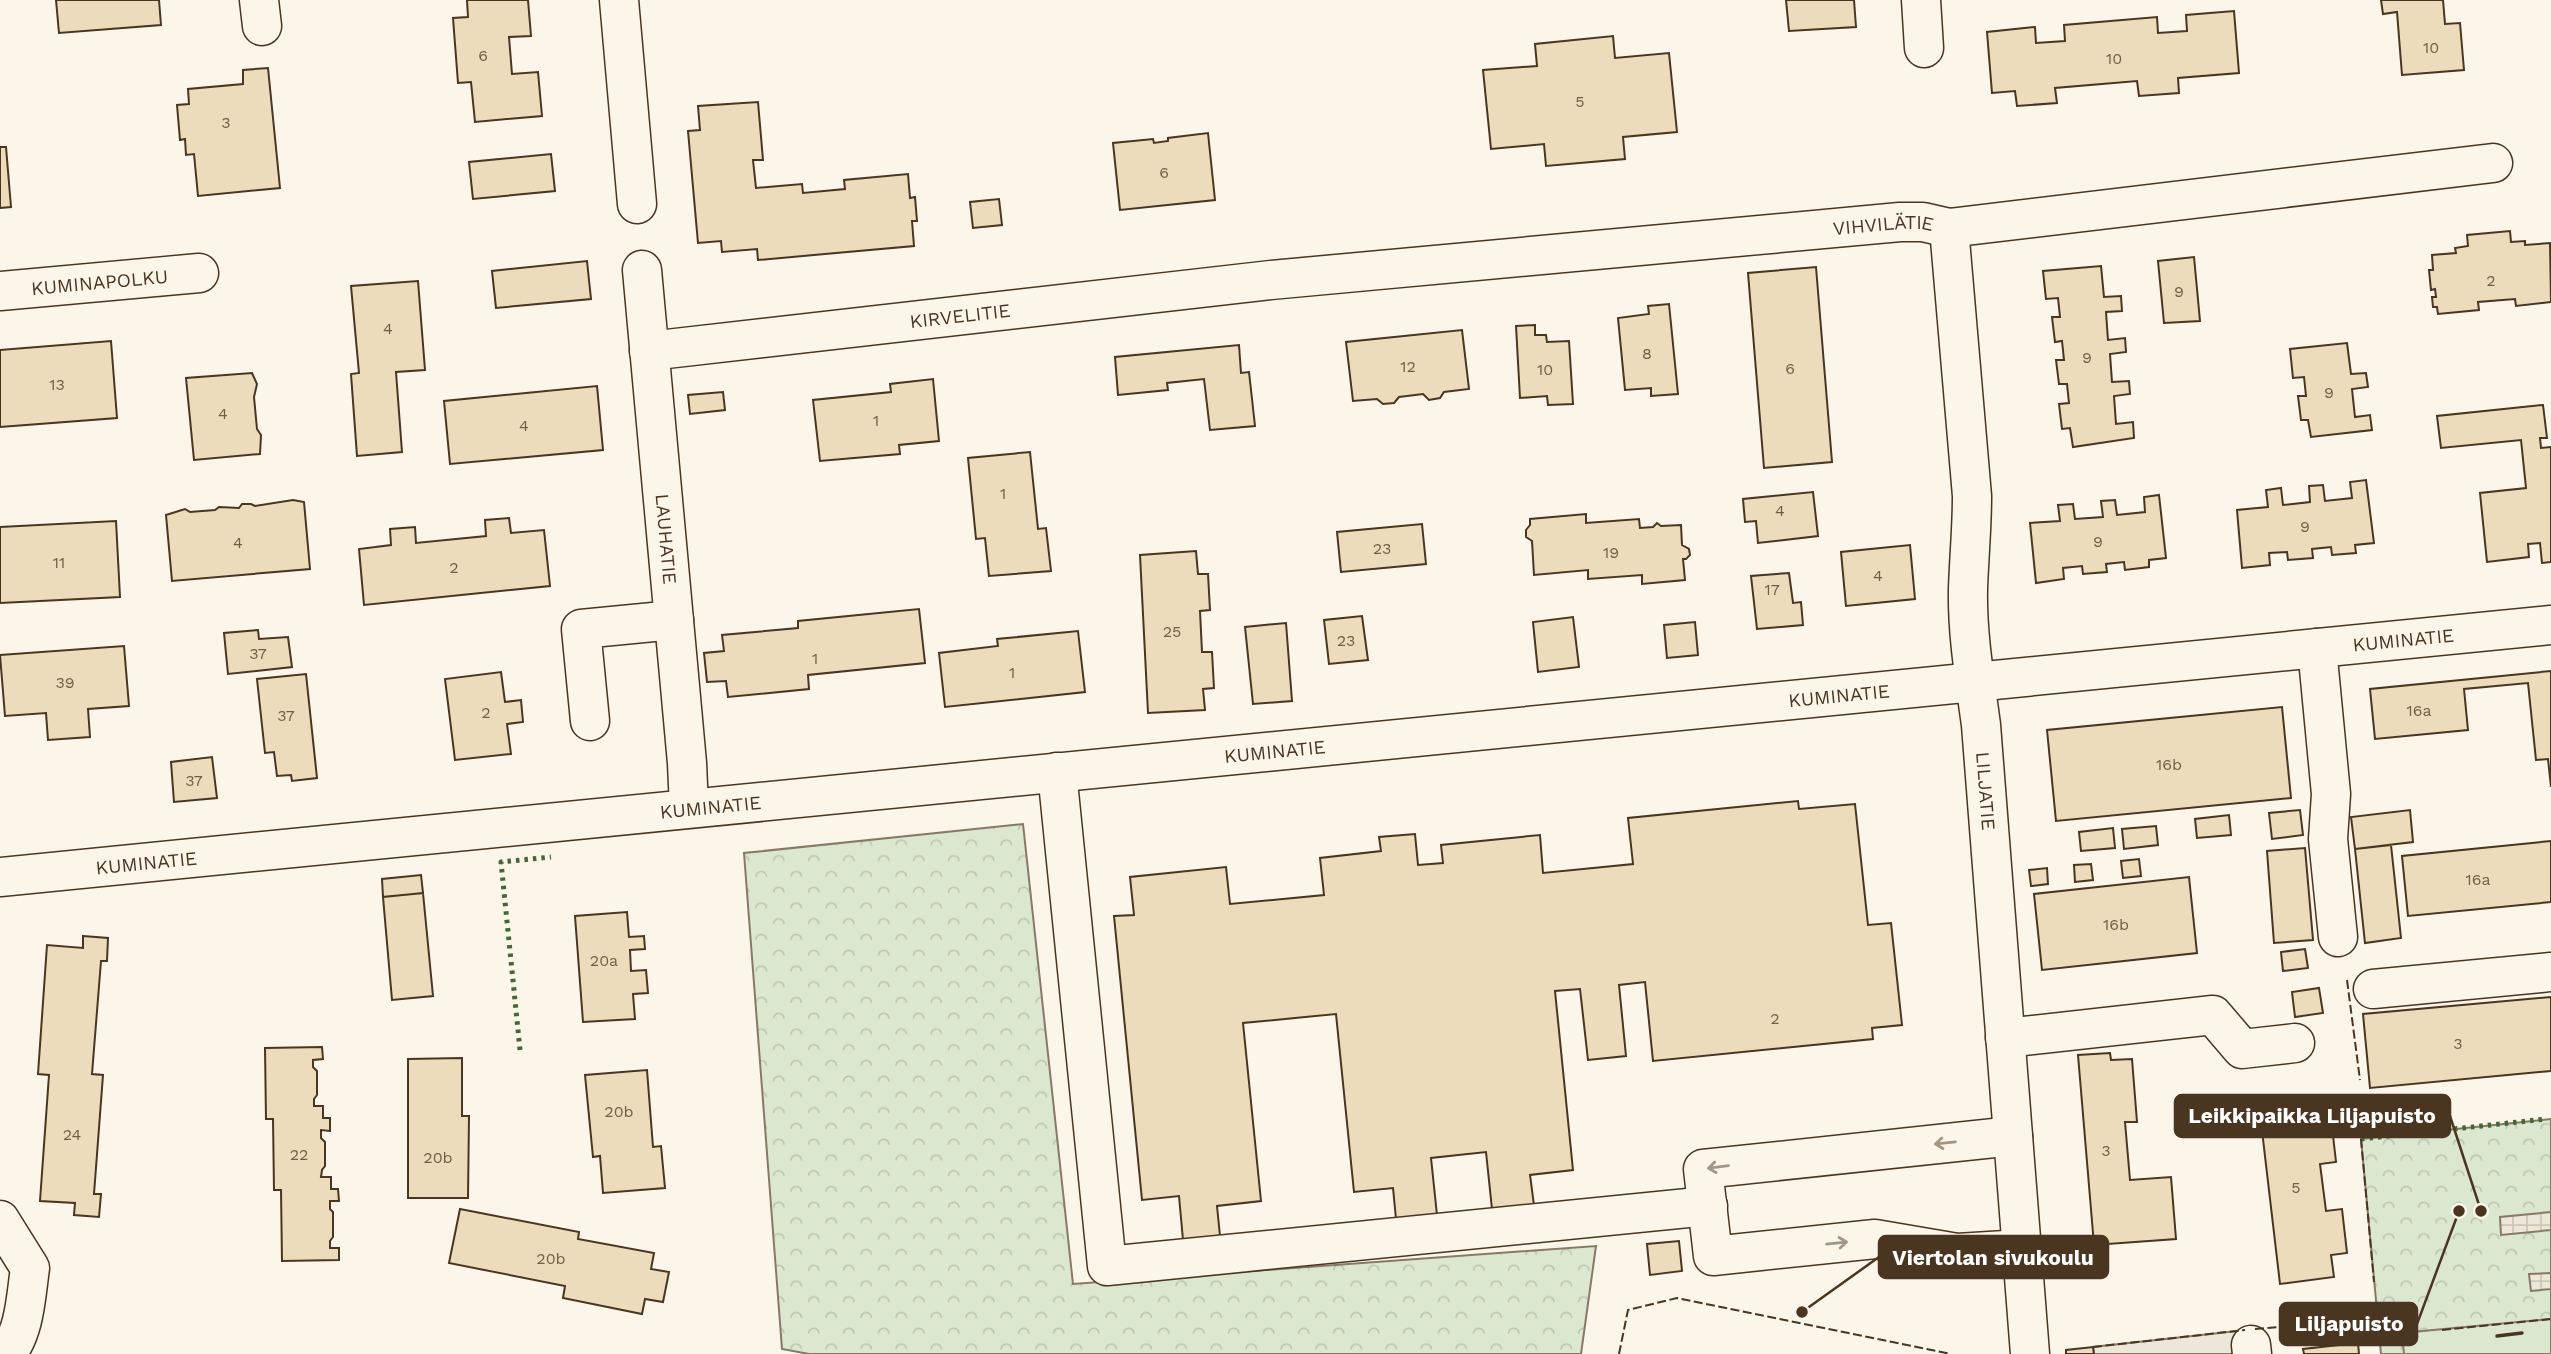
<svg xmlns="http://www.w3.org/2000/svg" width="2551" height="1354" font-family="'Work Sans',sans-serif">
<style>
.park{fill:url(#park-crowns);stroke:#887966;stroke-width:2}
.pitch{fill:#dce7d0;stroke:#887966;stroke-width:2}
.parking{fill:#ede7d9;stroke:#887966;stroke-width:2}
.plaza{fill:url(#plaza-grid);stroke:#887966;stroke-width:2}
.building{fill:#ecdcbc;stroke:#4a3520;stroke-width:2}
.lines{fill:none;stroke-linecap:round;stroke-linejoin:round}
.minor-casing{stroke:#4a3520;stroke-width:41}
.minor{stroke:#fbf6e9;stroke-width:38}
.hedge{stroke:#436837;stroke-width:5;stroke-dasharray:3.5 5;stroke-linecap:butt}
.fence{stroke:#4a3520;stroke-width:2;stroke-dasharray:9 3.5;stroke-linecap:butt}
.wall{stroke:#4a3520;stroke-width:3.5}
.oneway{stroke:#a29684}
.labels{text-anchor:middle;stroke-width:5;stroke-linejoin:round;paint-order:stroke}
.number-label{font-size:16px;fill:#725f47}
.street-label{font-size:19px;fill:#4a3520;stroke:#fbf6e9}
.leader{fill:none;stroke:#4a3520;stroke-width:2.5}
.callout-dot{fill:#4a3520;stroke:#fbf6e9;stroke-width:2.5}
.callout{fill:#4a3520;stroke:#4a3520;stroke-width:2.5}
.callout-label{font-size:21px;text-anchor:middle;font-weight:bold;fill:#fff}
</style>
<defs>
<pattern id="park-crowns" width="20" height="18" patternUnits="userSpaceOnUse" patternTransform="scale(1.75)"><rect width="20" height="18" fill="#dce7d0"/><path d="M2 6a3 3 0 1 1 6 0M12 15a3 3 0 1 1 6 0" fill="none" stroke="#bec7b2"/></pattern>
<pattern id="plaza-grid" width="8" height="8" patternUnits="userSpaceOnUse" patternTransform="scale(1.75)"><rect width="8" height="8" fill="#ede7d9"/><path d="M0 4h8M4 0v8" fill="none" stroke="#cdc7ba"/></pattern>
</defs>
<rect width="100%" height="100%" fill="#fbf6e9"/>
<path class="park" d="M1023 824 1073 1284 1596 1246 1581 1354H809L782 1349 744 853Z
M2551 1119V1354H2381L2361 1139Z"/>
<path class="pitch" d="M2551 1319V1354H2404L2402 1333Z"/>
<path class="parking" d="M2246 1330 2248 1354H2094L2093 1347Z"/>
<path class="plaza" d="M2551 1212V1230L2501 1235 2500 1217Z
M2551 1273V1289L2531 1291 2529 1274Z"/>
<path class="building" d="M56 0H159L161 25 59 33Z
M467 0H528L531 36 509 37 512 74 538 72 542 116 475 122 471 82 458 83 453 18 468 17Z
M1786 0H1854L1856 27 1789 31Z
M2381 0H2443L2445 24 2460 23 2464 70 2402 75 2397 12 2383 14Z
M2234 11 2239 73 2178 78 2179 93 2139 96 2137 81 2055 88 2057 103 2017 106 2015 91 1992 93 1987 32 2035 27 2036 43 2065 41 2064 25 2157 17 2158 33 2187 31 2186 15Z
M1613 36 1615 58 1669 53 1677 132 1623 137 1625 159 1546 166 1544 144 1491 149 1483 70 1537 66 1535 44Z
M268 68 280 188 198 196 194 154 186 155 185 139 180 140 177 105 189 104 188 89 243 84V70Z
M758 102 763 160H753L756 188 802 184 803 193 845 189 844 180 908 174 910 198 915 197 917 221H912L914 246 758 260 757 249 722 252 721 241 698 243 688 131 700 130 698 106Z
M1208 133 1215 200 1120 210 1113 143 1153 139 1154 143 1168 141V138Z
M0 147H6L11 207 0 208Z
M551 154 555 191 473 199 469 162Z
M999 199 1002 225 973 228 970 202Z
M2510 231 2511 242 2525 241V245L2550 243 2551 302 2516 306 2515 299 2478 302 2479 310 2438 314 2437 307H2433L2432 297H2436L2435 289 2431 290 2429 270H2433L2432 255 2456 253 2455 248 2468 246 2467 235Z
M2194 257 2200 321 2164 323 2158 261Z
M587 261 591 299 496 308 492 271Z
M2101 266 2104 297 2121 296 2122 311 2106 312 2108 340 2125 338 2126 352 2110 354 2112 382 2129 381 2130 394 2114 396 2116 424 2133 422 2134 438 2073 447 2070 428 2062 429 2059 404 2069 403 2067 384H2059L2056 360H2064L2062 341 2055 342 2052 317H2060L2058 298 2046 299 2043 271Z
M1816 267 1832 462 1764 468 1748 273Z
M418 281 425 370 396 372 402 452 357 456 351 374 359 373 351 286Z
M1669 304 1678 394 1651 396V388L1625 390 1618 318 1649 314 1648 306Z
M1535 325V335H1546L1547 342 1569 341 1573 404 1548 405 1547 396 1520 398 1516 326Z
M1462 330 1469 389 1444 392 1440 398 1429 400 1423 394 1399 397 1394 403 1383 404 1377 399 1353 401 1346 342Z
M111 341 117 418 0 427V350Z
M2347 343 2351 374 2366 373 2368 387 2352 389 2355 417 2370 415 2372 430 2311 437 2308 420H2301L2298 396H2306L2304 377 2293 378 2290 349Z
M1239 345 1241 373 1249 372 1255 426 1210 430 1204 379 1167 383 1168 390 1118 395 1115 357Z
M252 373 257 384 254 397 257 429 261 435 260 454 194 460 186 378Z
M933 379 939 441 899 445 900 454 820 461 813 400 891 392 890 384Z
M597 386 603 450 450 464 444 401Z
M723 392 725 410 690 414 688 395Z
M2543 405 2547 438H2540L2541 448 2551 447V562L2542 563 2540 543 2528 544 2529 557 2487 562 2480 493 2526 488 2521 440 2441 448 2437 416Z
M1030 452 1038 529 1046 528 1051 571 989 576 985 538 976 539 968 458Z
M2366 480 2374 543 2355 545 2356 553 2332 555 2331 547 2312 549 2313 558 2288 560 2287 552 2269 553 2270 565 2242 568 2237 510 2268 507 2266 490 2281 488 2283 505 2310 502 2309 486 2323 485 2325 501 2352 498 2350 482Z
M1813 492 1818 536 1758 543 1756 521 1745 522 1743 499Z
M2159 495 2166 558 2149 560V567L2125 570 2124 562 2106 564 2107 572 2083 574 2082 566 2063 568 2064 579 2036 583 2030 523 2060 521 2058 505 2073 504 2075 519 2103 517 2101 501 2115 500 2117 515 2145 512 2144 497Z
M293 500 304 502 310 569 172 581 166 515 185 509 190 512 215 510 219 507 239 508 242 504H251L255 506Z
M1586 514V523L1639 519 1640 528 1653 527 1657 523 1661 526 1681 525 1682 545 1689 549 1690 555 1686 559H1683L1685 580 1642 584V575L1588 579V570L1534 575 1532 541 1526 537V530L1530 525V519Z
M509 518 511 533 544 530 550 586 364 605 359 549 391 545 390 529 415 527 416 543 486 536 485 520Z
M116 521 120 597 0 603V527Z
M1422 524 1426 564 1341 572 1337 532Z
M1910 545 1915 599 1846 606 1841 552Z
M1196 551 1198 574H1208L1210 610 1200 611 1202 652H1212L1214 688 1203 689 1205 710 1148 713 1140 555Z
M1789 573 1793 603 1801 602 1803 625 1757 629 1751 576Z
M919 609 925 663 808 675 809 689 728 697 726 681 707 682 704 653 724 651 722 635 798 628V621Z
M1362 616 1368 660 1329 664 1324 620Z
M1573 617 1579 667 1538 672 1533 622Z
M1695 622 1698 655 1667 658 1664 625Z
M1286 623 1292 701 1253 704 1245 627Z
M258 630 259 639 288 637 292 667 228 674 224 633Z
M1078 631 1085 692 945 707 939 653 998 646 997 639Z
M124 646 129 706 88 709 90 737 48 740 46 713 5 716 0 655Z
M2551 671V787L2548 759 2536 760 2528 683 2464 689 2468 730 2375 739 2370 689Z
M501 672 505 702 521 700 523 722 507 724 511 754 455 760 445 679Z
M306 674 317 778 292 781 291 775 277 776 274 752 265 753 257 679Z
M2282 707 2291 798 2056 821 2047 730Z
M212 757 217 798 174 802 171 762Z
M1798 801 1799 809 1855 804 1868 925 1891 923 1902 1025 1872 1028 1873 1039 1653 1061 1645 982 1619 985 1626 1056 1588 1060 1580 989 1555 991 1573 1170 1530 1175 1534 1205 1492 1209 1486 1152 1431 1158 1437 1215 1396 1219 1393 1188 1354 1192 1336 1014 1243 1023 1261 1201 1217 1206 1220 1236 1183 1240 1179 1196 1142 1200 1114 916 1134 915 1130 877 1226 867 1230 904 1324 895 1320 858 1381 851 1379 837 1415 834 1418 865 1443 863 1441 845 1540 835 1543 873 1633 864 1628 818Z
M2300 810 2303 835 2272 839 2269 813Z
M2410 810 2413 842 2355 849 2351 817Z
M2229 815 2231 835 2197 838 2195 819Z
M2156 826 2158 845 2124 849 2122 829Z
M2113 828 2115 848 2081 851 2079 832Z
M2551 841V902L2408 916 2402 856Z
M2391 845 2401 938 2365 943 2355 849Z
M2305 848 2313 940 2274 943 2267 851Z
M2139 859 2141 876 2123 878 2121 861Z
M2091 864 2093 880 2075 882 2074 865Z
M2047 868 2048 884 2031 886 2029 870Z
M421 875 423 893 383 897 382 879Z
M2189 877 2197 953 2042 970 2034 894Z
M423 893 433 996 392 1000 383 897Z
M627 912 629 937 644 936 645 949 630 950 631 971 646 970 648 993 633 994 635 1019 583 1022 575 916Z
M83 936 108 938 107 961H101L92 1074 103 1075 94 1194H101L99 1217 74 1215 75 1203 40 1201 49 1075 38 1074 47 945 83 948Z
M2305 949 2308 968 2283 971 2281 952Z
M2319 988 2323 1013 2295 1017 2292 992Z
M2551 997V1071L2370 1088 2363 1014Z
M322 1047 323 1059 313 1060V1067L317 1071V1095L314 1099V1106H323V1118H330V1131L321 1130V1138L325 1142V1166L322 1170 321 1177H331V1189H338L339 1201H330V1209L333 1212V1237L330 1241V1248H339V1260L282 1261 281 1190H274L273 1119H266L265 1048Z
M2110 1053 2111 1060 2132 1059 2137 1122H2125L2130 1180 2171 1177 2176 1239 2094 1245 2078 1055Z
M462 1058V1116H469L468 1198H408V1059Z
M647 1070 653 1147 661 1146 665 1188 603 1193 600 1156 593 1157 585 1075Z
M2313 1098 2315 1120 2331 1118 2336 1162 2320 1164 2326 1211 2342 1209 2347 1253 2331 1255 2334 1277 2280 1284 2259 1105Z
M460 1209 579 1232 578 1239 654 1253 651 1269 669 1272 663 1302 645 1299 642 1314 563 1298 565 1286 449 1263Z
M1679 1241 1682 1271 1650 1275 1647 1244Z
M2358 1343 2359 1354H2304L2303 1349Z
M2093 1347 2094 1354H2066V1350Z"/>
<g class="lines">
<g class="minor-casing">
<g id="minor">
<path d="M259 0 262 26"/>
<path d="M619 0 637 204"/>
<path d="M1921 0 1924 48"/>
<path id="s1" d="M1949 228 1972 496C1972 528 1969 558 1968 589 1967 634 1975 680 1981 725L2030 1354"/>
<path id="s2" d="M642 270 687 763 689 808"/>
<path id="s3" d="M0 291 199 273"/>
<path id="s4" d="M649 351 1271 280 1900 222H1923L1949 228 2493 163"/>
<path d="M2317 648 2331 794 2328 839 2338 937"/>
<path d="M590 721 581 629 674 620"/>
<path d="M1057 772 1107 1266 1708 1206"/>
<path id="s5" d="M0 877 2551 625"/>
<path d="M2373 989 2551 972"/>
<path d="M2005 1038 2213 1015 2242 1049 2295 1043"/>
<path d="M2013 1136 1703 1169 1713 1256 1875 1239 1957 1253 2022 1249"/>
<path d="M0 1220 30 1268C26 1295 25 1333 6 1354"/>
<path d="M2251 1345 2252 1354"/>
</g>
</g>
<use href="#minor" class="minor"/>
<path class="hedge" d="M520 1050 501 862 551 857
M2361 1139 2546 1119"/>
<path class="fence" d="M2347 980 2360 1080
M2361 1139 2374 1282
M2255 1329 2349 1321
M2442 1330 2551 1319
M2093 1347 2245 1330
M1619 1354 1628 1310 1677 1298 1951 1354"/>
<path class="wall" d="M2497 1336 2522 1333"/>
</g>
<defs><path id="oneway-shaft" d="M-6 0H5M1.5-3L5.5 0L1.5 3" fill="none" stroke-width="1.6" stroke-linecap="round" stroke-linejoin="round" transform="scale(1.75)"/></defs>
<g class="oneway">
<use href="#oneway-shaft" transform="translate(1945 1143) rotate(174)"/>
<use href="#oneway-shaft" transform="translate(1718 1167) rotate(173)"/>
<use href="#oneway-shaft" transform="translate(1837 1243) rotate(-6)"/>
</g>
<g class="labels">
<g class="number-label">
<text x="2431" y="53">10</text>
<text x="483" y="61">6</text>
<text x="2114" y="64">10</text>
<text x="1580" y="107">5</text>
<text x="226" y="128">3</text>
<text x="1164" y="178">6</text>
<text x="2491" y="286">2</text>
<text x="2179" y="297">9</text>
<text x="388" y="334">4</text>
<text x="1647" y="359">8</text>
<text x="2087" y="363">9</text>
<text x="1408" y="372">12</text>
<text x="1790" y="374">6</text>
<text x="1545" y="375">10</text>
<text x="57" y="390">13</text>
<text x="2329" y="398">9</text>
<text x="223" y="419">4</text>
<text x="876" y="426">1</text>
<text x="524" y="431">4</text>
<text x="1003" y="499">1</text>
<text x="1780" y="516">4</text>
<text x="2305" y="532">9</text>
<text x="2098" y="547">9</text>
<text x="238" y="548">4</text>
<text x="1382" y="554">23</text>
<text x="1611" y="558">19</text>
<text x="59" y="568">11</text>
<text x="454" y="573">2</text>
<text x="1878" y="581">4</text>
<text x="1772" y="595">17</text>
<text x="1172" y="637">25</text>
<text x="1346" y="646">23</text>
<text x="258" y="659">37</text>
<text x="815" y="664">1</text>
<text x="1012" y="678">1</text>
<text x="65" y="688">39</text>
<text x="2419" y="716">16a</text>
<text x="486" y="718">2</text>
<text x="286" y="721">37</text>
<text x="2169" y="770">16b</text>
<text x="194" y="786">37</text>
<text x="2478" y="885">16a</text>
<text x="2116" y="930">16b</text>
<text x="604" y="966">20a</text>
<text x="1775" y="1024">2</text>
<text x="2458" y="1049">3</text>
<text x="619" y="1117">20b</text>
<text x="72" y="1140">24</text>
<text x="2106" y="1156">3</text>
<text x="299" y="1160">22</text>
<text x="438" y="1163">20b</text>
<text x="2296" y="1193">5</text>
<text x="551" y="1264">20b</text>
</g>
<g class="street-label">
<text dy="7" stroke="none"><textPath href="#s4" startOffset="1241">VIHVILÄTIE</textPath></text>
<text dy="7" stroke="none"><textPath href="#s3" startOffset="100">KUMINAPOLKU</textPath></text>
<text dy="7" stroke="none"><textPath href="#s4" startOffset="313">KIRVELITIE</textPath></text>
<text dy="7" stroke="none"><textPath href="#s2" startOffset="270">LAUHATIE</textPath></text>
<text dy="7" stroke="none"><textPath href="#s5" startOffset="2415">KUMINATIE</textPath></text>
<text dy="7" stroke="none"><textPath href="#s5" startOffset="1848">KUMINATIE</textPath></text>
<text dy="7" stroke="none"><textPath href="#s5" startOffset="1281">KUMINATIE</textPath></text>
<text dy="7" stroke="none"><textPath href="#s1" startOffset="565">LILJATIE</textPath></text>
<text dy="7" stroke="none"><textPath href="#s5" startOffset="714">KUMINATIE</textPath></text>
<text dy="7" stroke="none"><textPath href="#s5" startOffset="147">KUMINATIE</textPath></text>
</g>
</g>
<path class="leader" d="M2481 1211L2450 1116M1802 1312L1879 1257M2459 1211L2417 1324"/>
<g class="callout-dot">
<circle cx="2481" cy="1211" r="7"/>
<circle cx="1802" cy="1312" r="7"/>
<circle cx="2459" cy="1211" r="7"/>
</g>
<g class="callout">
<rect x="2175" y="1095" width="275" height="42" rx="7"/>
<rect x="1879" y="1236" width="229" height="42" rx="7"/>
<rect x="2280" y="1303" width="137" height="42" rx="7"/>
</g>
<g class="callout-label">
<text x="2312" y="1123">Leikkipaikka Liljapuisto</text>
<text x="1993" y="1265">Viertolan sivukoulu</text>
<text x="2349" y="1331">Liljapuisto</text>
</g>
</svg>
